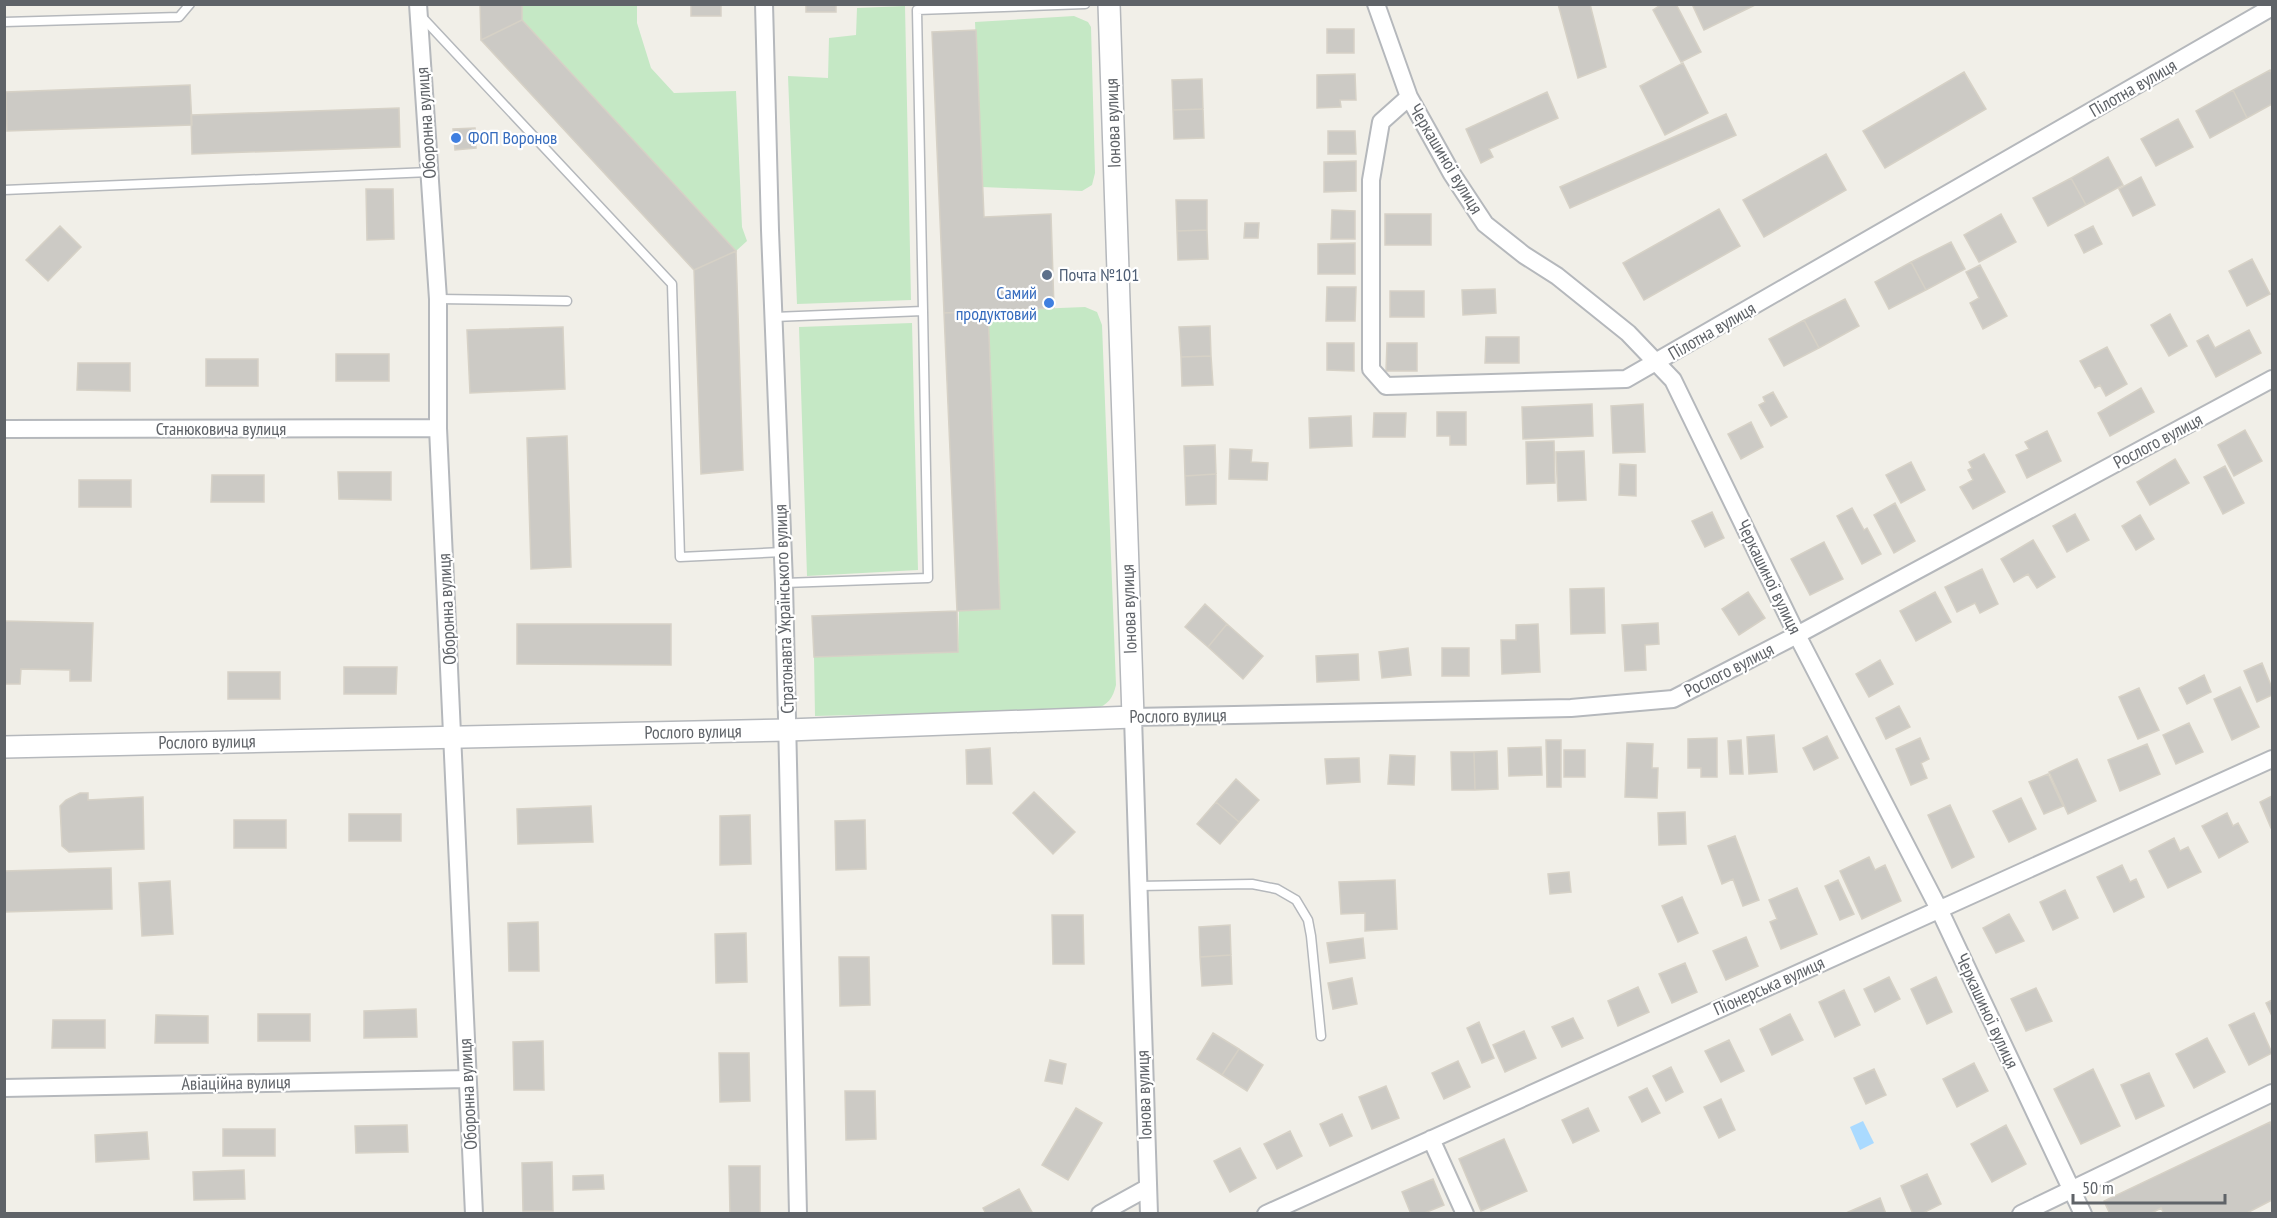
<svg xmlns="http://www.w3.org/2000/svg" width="2277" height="1218" font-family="'PT Sans Narrow',sans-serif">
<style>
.green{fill:#c5e8c5}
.water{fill:#aadaff}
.building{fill:#cccac5;stroke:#d6d1c6;stroke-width:1.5}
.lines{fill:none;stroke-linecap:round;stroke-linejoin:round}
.service-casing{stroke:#b5b8bc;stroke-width:11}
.minor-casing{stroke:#b5b8bc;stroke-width:20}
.tertiary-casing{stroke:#b5b8bc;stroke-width:24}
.service{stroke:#fff;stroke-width:8}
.minor{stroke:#fff;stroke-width:16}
.tertiary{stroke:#fff;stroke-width:21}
.shop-dot{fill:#3f7fe0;stroke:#fff;stroke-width:2}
.service-dot{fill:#5c6f8a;stroke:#fff;stroke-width:2}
.labels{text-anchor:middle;stroke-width:4.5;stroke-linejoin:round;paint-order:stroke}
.street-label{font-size:18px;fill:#5f6368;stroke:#fff}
.shop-label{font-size:18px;fill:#366cbe;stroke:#fff;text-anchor:start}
.service-label{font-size:18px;fill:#4e5e75;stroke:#fff;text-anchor:start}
</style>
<rect width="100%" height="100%" fill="#f1efe8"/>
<path class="green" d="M522 5H637V23L651 68 674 93 736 91 742 227 747 241 736 251 522 20Z
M905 6 911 300 797 304 788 76 828 78 829 38 856 35 857 8Z
M1074 16 1088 22 1091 27 1095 173 1092 185 1082 191 982 187 975 22Z
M1085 307 1097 312 1102 325 1116 685C1113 698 1108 705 1095 709L815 716 814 657 958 652 959 611 1000 609 988 311Z
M912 323 918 570 807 576 799 327Z"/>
<path class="water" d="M1863 1121 1874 1143 1860 1150 1850 1127Z"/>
<path class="building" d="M480 4H522V20L481 40Z
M691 4H721V16H691Z
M806 4H836V12H806Z
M1558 4H1590L1606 67 1578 78Z
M1662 4H1676L1701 52 1681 62 1653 10Z
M1692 4H1757L1704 30Z
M522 20 736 251 694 270 481 40Z
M1327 29H1354V53H1327Z
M976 30 984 217 1051 214 1054 308 944 313 932 32Z
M1683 63 1708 113 1665 135 1640 86Z
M2270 70 2272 73V104L2247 118 2233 90Z
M1964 72 1986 109 1885 168 1863 131Z
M1355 74 1356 100H1340L1341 107 1317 108V75Z
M1202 79 1203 109 1173 110 1172 80Z
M190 85 192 125 7 131 6 92Z
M2233 90 2247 118 2210 138 2196 111Z
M1547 92 1558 118 1489 149 1493 157 1481 163 1466 129Z
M399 108 400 147 192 154 191 115Z
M1203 109 1204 138 1174 139 1173 110Z
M1726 114 1736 135 1570 208 1560 187Z
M2178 119 2193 147 2156 166 2141 139Z
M475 128 476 148 455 150 453 129Z
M1328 131H1355L1356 154H1328Z
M1826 154 1846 190 1764 237 1743 200Z
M2108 157 2123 185 2086 205 2071 178Z
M1356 161V191L1324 192V162Z
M2141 177 2155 205 2133 216 2119 189Z
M2071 178 2086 205 2048 226 2033 198Z
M366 189H393L394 239 367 240Z
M1176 200H1207V230L1177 231Z
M1719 209 1740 246 1644 300 1623 263Z
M1332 210 1355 211V239H1331Z
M1385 214H1431V245H1385Z
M2001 214 2016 242 1979 262 1964 235Z
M1245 223H1259L1258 238H1244Z
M60 226 81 247 48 281 26 260Z
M2093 226 2102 244 2084 253 2075 235Z
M1207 230 1208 259 1178 260 1177 231Z
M1951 242 1965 269 1926 290 1911 262Z
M1355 243V274H1318V244Z
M736 251 743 470 701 474 694 270Z
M2252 259 2270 294 2247 306 2229 271Z
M1911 262 1926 290 1889 309 1875 282Z
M1980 265 2007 316 1983 329 1970 303 1979 298 1966 272Z
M1327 287H1356L1355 321H1326Z
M1495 289 1496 313 1463 315 1462 290Z
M1390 291H1424V317H1390Z
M1845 299 1859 326 1819 348 1804 320Z
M988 311 1000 609 957 611 944 313Z
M2170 314 2187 346 2169 356 2151 325Z
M1804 320 1819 348 1784 366 1769 339Z
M1210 326 1211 356 1181 357 1179 327Z
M563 327 565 389 470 393 467 330Z
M2249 330 2261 353 2216 377 2197 341 2208 335 2215 348Z
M1486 337H1519V363H1485Z
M1327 343H1354V371L1327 370Z
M1387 343H1417V371H1386Z
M2107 347 2127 384 2106 396 2100 385 2095 388 2080 361Z
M336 354H389V381H336Z
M1211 356 1213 385 1182 386 1181 357Z
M206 359H258V386H206Z
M78 363H130V391L77 390Z
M2141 388 2154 412 2110 436 2098 413Z
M1773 392 1787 417 1771 426 1759 405 1765 402 1763 397Z
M1592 404 1593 436 1523 439 1522 407Z
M1643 404 1645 452 1613 453 1611 406Z
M1437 412H1466V445H1450V436H1437Z
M1374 413H1406L1405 437H1373Z
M1351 416 1352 446 1310 448 1309 418Z
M1751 422 1763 447 1741 459 1728 434Z
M2245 430 2262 461 2234 476 2218 445Z
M2047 431 2061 461 2027 478 2016 455 2029 449 2025 442Z
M567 436 571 567 531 569 527 438Z
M1554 441 1555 483 1527 484 1526 442Z
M1215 445 1216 474 1185 476 1184 446Z
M1230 449 1252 450 1251 462 1268 463 1267 480 1229 479Z
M1584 451 1586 500 1558 501 1556 452Z
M1984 454 2005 492 1973 509 1960 487 1973 480 1968 470 1972 468 1969 462Z
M2175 459 2189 483 2150 505 2137 482Z
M1911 462 1925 490 1901 503 1886 475Z
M1620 464 1636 465V496L1619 495Z
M2225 466 2244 503 2223 514 2204 477Z
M338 472H391V500L339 499Z
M1216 474V504L1186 505 1185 476Z
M212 475H264V502H211Z
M79 480H131V507H79Z
M1895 503 1915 541 1894 553 1874 515Z
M1852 508 1864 530 1867 528 1881 554 1862 564 1837 516Z
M1712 512 1724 538 1705 547 1692 521Z
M2075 514 2089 540 2067 552 2053 526Z
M2140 515 2154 539 2136 550 2122 526Z
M2033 540 2055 577 2037 588 2028 574 2014 582 2001 559Z
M1824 542 1843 579 1810 595 1791 559Z
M1982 569 1998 604 1980 613 1975 603 1957 612 1945 587Z
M1604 588 1605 633 1571 634 1570 589Z
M1748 592 1765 618 1739 635 1722 609Z
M1935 592 1951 622 1916 641 1900 611Z
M1205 604 1227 624 1208 647 1185 627Z
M957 611 958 652 814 657 812 616Z
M4 621 93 623 91 681H70V670L21 669 20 684H4Z
M1658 623 1659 644 1645 645 1646 670 1625 671 1622 625Z
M517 624H671V665L517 664Z
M1227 624 1263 656 1243 679 1208 647Z
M1538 624 1540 672 1502 674 1501 640H1516V625Z
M1408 648 1411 675 1382 678 1379 652Z
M1442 648H1469V676H1442Z
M1358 654 1359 680 1317 682 1316 656Z
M1880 660 1893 684 1869 697 1856 674Z
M2262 663 2272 688V695L2257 702 2244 671Z
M344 667H397L396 694H344Z
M228 672H280V699H228Z
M2204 675 2211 692 2187 704 2179 688Z
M2240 687 2259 727 2232 740 2214 699Z
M2139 688 2159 730 2138 739 2119 697Z
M1899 706 1910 727 1886 739 1876 718Z
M2189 723 2203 752 2176 764 2163 735Z
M1774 735 1777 772 1749 774 1747 737Z
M1827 736 1838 758 1814 770 1803 748Z
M1717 738V777H1701V768H1688V739Z
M1920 738 1929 759 1921 763 1927 778 1911 785 1896 749Z
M1546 740H1561V787H1547Z
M1741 740 1743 774H1730L1728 741Z
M1627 743 1653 744 1652 768H1658L1657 798 1625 797Z
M2147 744 2160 774 2120 791 2108 760Z
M1541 747 1542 775 1509 776 1508 748Z
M990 748 992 784H967L966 750Z
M1564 750H1585V777H1564Z
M1497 751 1498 789 1475 790 1474 752Z
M1451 752H1474L1475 790H1452Z
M1390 755 1415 756 1414 785 1388 784Z
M1359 758 1360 782 1327 784 1325 759Z
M2077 759 2096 801 2068 814 2049 772Z
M2048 774 2063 806 2044 814 2029 782Z
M1236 779 1259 800 1239 822 1216 802Z
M1034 792 1075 832 1053 854 1013 813Z
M80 793H88V800L143 797 144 849 69 852 62 846 60 806 66 800Z
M2272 796V828H2271L2260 802Z
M2021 798 2036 829 2009 842 1993 811Z
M1216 802 1239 822 1220 844 1197 824Z
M1950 805 1974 857 1952 868 1928 815Z
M591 806 593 842 518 844 517 809Z
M1685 812 1686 844 1659 845 1658 813Z
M2227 813 2233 826 2238 823 2248 842 2219 858 2202 826Z
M349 814H401V841H349Z
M750 815 751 864 720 865V816Z
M234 820H286V848H234Z
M865 820 866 869 836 870 835 821Z
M1735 836 1759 900 1743 906 1733 879 1722 884 1708 846Z
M2174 838 2180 851 2188 847 2201 872 2168 888 2149 851Z
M1869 857 1875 870 1885 865 1901 901 1862 919 1840 871Z
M2122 865 2130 882 2136 879 2144 897 2114 912 2097 877Z
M111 868 112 909 4 912V871Z
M1569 872 1571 892 1550 894 1548 874Z
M1395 880 1397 929 1365 931V913L1341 914 1339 882Z
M1838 880 1854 914 1840 920 1825 886Z
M170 881 173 934 142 936 139 883Z
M1797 888 1817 934 1781 949 1770 922 1777 919 1769 900Z
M2065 890 2078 918 2053 930 2040 902Z
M1682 897 1698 933 1678 942 1662 906Z
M2009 914 2024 941 1996 953 1983 928Z
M1052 915H1083L1084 964H1053Z
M538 922 539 971H509L508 923Z
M1230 925 1231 955 1200 957 1199 927Z
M746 933 747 982 716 983 715 934Z
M1746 937 1758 966 1726 980 1713 951Z
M1363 938 1365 958 1330 963 1327 943Z
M1231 955 1232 984 1202 986 1200 957Z
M839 957H869L870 1005 840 1006Z
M1685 963 1697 992 1672 1003 1659 974Z
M1889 977 1900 999 1875 1012 1864 989Z
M1936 977 1952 1012 1927 1024 1911 989Z
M1352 978 1357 1004 1333 1009 1328 983Z
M1638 987 1649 1012 1618 1026 1608 1001Z
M2036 988 2052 1021 2026 1031 2011 999Z
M1844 990 1860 1025 1835 1037 1819 1002Z
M2272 1000V1016L2266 1003Z
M416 1009 417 1037 364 1038V1011Z
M2254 1013 2272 1053 2249 1065 2229 1025Z
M258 1014H310V1041H258Z
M1790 1014 1803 1040 1772 1055 1760 1029Z
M156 1015 208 1016V1043H155Z
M1573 1018 1583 1038 1562 1047 1552 1027Z
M53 1020H105V1048H52Z
M1479 1022 1494 1058 1482 1063 1467 1028Z
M1524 1031 1536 1058 1505 1072 1493 1045Z
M1213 1033 1239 1049 1222 1075 1197 1059Z
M2207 1038 2225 1072 2194 1088 2176 1054Z
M1729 1040 1744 1071 1721 1082 1705 1051Z
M543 1041 544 1090H514L513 1042Z
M1239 1049 1263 1065 1247 1091 1222 1075Z
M719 1053H749L750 1101 720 1102Z
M1050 1060 1066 1064 1062 1084 1045 1081Z
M1458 1061 1470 1087 1444 1099 1432 1073Z
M1974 1063 1988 1091 1957 1107 1943 1079Z
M1671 1067 1683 1092 1666 1101 1653 1076Z
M1874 1069 1886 1095 1866 1104 1854 1078Z
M2093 1069 2120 1126 2081 1144 2054 1089Z
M2149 1073 2164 1106 2136 1119 2121 1085Z
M1386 1086 1399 1118 1372 1129 1359 1097Z
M1647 1088 1660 1113 1642 1122 1629 1097Z
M845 1091H875L876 1139 846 1140Z
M1721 1099 1735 1130 1719 1138 1704 1107Z
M1076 1108 1102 1123 1068 1180 1042 1165Z
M1588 1108 1599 1131 1573 1143 1562 1120Z
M1342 1114 1352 1136 1330 1146 1320 1124Z
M2270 1122 2272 1128V1200L2245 1214H2164L2161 1208 2150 1214H2110L2104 1201Z
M407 1125 408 1152 356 1153 355 1126Z
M2006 1125 2026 1164 1992 1182 1971 1144Z
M223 1129H275V1156H223Z
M1290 1131 1302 1156 1277 1169 1264 1144Z
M147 1132 149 1159 96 1162 95 1135Z
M1504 1139 1527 1191 1481 1211 1459 1159Z
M1240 1148 1256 1178 1230 1192 1214 1161Z
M552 1162 553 1211H523L522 1163Z
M729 1166H760V1214H730Z
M244 1170 245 1199 194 1200 193 1172Z
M1927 1174 1941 1204 1921 1214H1913L1901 1186Z
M603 1175 604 1189 573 1190V1176Z
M1433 1179 1444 1205 1422 1214H1411L1402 1192Z
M1019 1189 1032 1212 986 1214 983 1208Z
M1880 1198 1886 1214H1846V1213Z"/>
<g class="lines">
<g class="service-casing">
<path id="service" d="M421 16 672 284 680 557 782 552
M4 22 179 17 190 4
M4 190 430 172
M438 299 567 301
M923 311 917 10 1085 4
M774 317 923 311 928 578 784 583
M1138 886 1252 884 1277 889 1296 900 1308 920 1311 936 1321 1036"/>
</g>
<g class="minor-casing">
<path id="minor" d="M418 4 438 299V428L474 1214
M764 4 770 230 784 583 798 1214
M1376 4 1409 97 1452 174 1485 224 1524 255 1557 276 1628 333 1673 380 1797 635 1939 909 2083 1214
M1409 97 1381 122 1371 180V369L1386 386 1626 379 2272 7
M4 429 438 428
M4 1088 467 1079
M1431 1139 1465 1214
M1100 1214 1147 1188
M1149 1214 1133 717 1571 708 1673 699 1797 635 2272 379
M1266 1214 2272 759
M2021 1214 2272 1093"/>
</g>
<g class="tertiary-casing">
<path id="tertiary" d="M4 747 788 730 1133 717 1109 4"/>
</g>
<use href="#service" class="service"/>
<use href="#minor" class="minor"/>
<use href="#tertiary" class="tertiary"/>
</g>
<g class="shop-dot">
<circle cx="456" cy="138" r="6"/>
<circle cx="1049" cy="303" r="6"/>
</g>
<circle class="service-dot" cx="1047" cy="275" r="6"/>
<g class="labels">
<g class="street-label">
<text transform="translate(2133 88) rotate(-30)" y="6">Пілотна вулиця</text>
<text transform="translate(426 123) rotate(-94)" y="6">Оборонна вулиця</text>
<text transform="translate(1113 123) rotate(-92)" y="6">Іонова вулиця</text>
<text transform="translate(1446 159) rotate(59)" y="6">Черкашиної вулиця</text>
<text transform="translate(1712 331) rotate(-30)" y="6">Пілотна вулиця</text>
<text x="221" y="435">Станюковича вулиця</text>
<text transform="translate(2158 441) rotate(-28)" y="6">Рослого вулиця</text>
<text transform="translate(1769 577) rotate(64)" y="6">Черкашиної вулиця</text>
<text transform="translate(447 609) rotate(-93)" y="6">Оборонна вулиця</text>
<text transform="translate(784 609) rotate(-92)" y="6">Стратонавта Українського вулиця</text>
<text transform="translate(1129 609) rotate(-92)" y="6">Іонова вулиця</text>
<text transform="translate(1729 670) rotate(-27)" y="6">Рослого вулиця</text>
<text transform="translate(1178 716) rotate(-1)" y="6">Рослого вулиця</text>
<text transform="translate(693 732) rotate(-1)" y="6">Рослого вулиця</text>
<text transform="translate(207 742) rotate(-1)" y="6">Рослого вулиця</text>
<text transform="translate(1769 986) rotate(-24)" y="6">Піонерська вулиця</text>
<text transform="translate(1987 1011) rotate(65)" y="6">Черкашиної вулиця</text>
<text transform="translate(236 1083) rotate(-1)" y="6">Авіаційна вулиця</text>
<text transform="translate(468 1094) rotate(-93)" y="6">Оборонна вулиця</text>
<text transform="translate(1144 1095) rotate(-92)" y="6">Іонова вулиця</text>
</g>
<g class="shop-label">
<text x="468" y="144">ФОП Воронов</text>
<text x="1037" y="299" text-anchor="end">Самий<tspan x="1037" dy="21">продуктовий</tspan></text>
</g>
<g class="service-label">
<text x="1059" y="281">Почта №101</text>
</g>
</g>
<rect width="2277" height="1218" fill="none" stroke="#5f6368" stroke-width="12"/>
<path d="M2073 1194v9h152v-9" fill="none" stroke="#5f6368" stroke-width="3"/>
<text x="2082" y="1194" font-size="18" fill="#5f6368" stroke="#ffffff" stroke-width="4.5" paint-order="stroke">50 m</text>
</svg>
